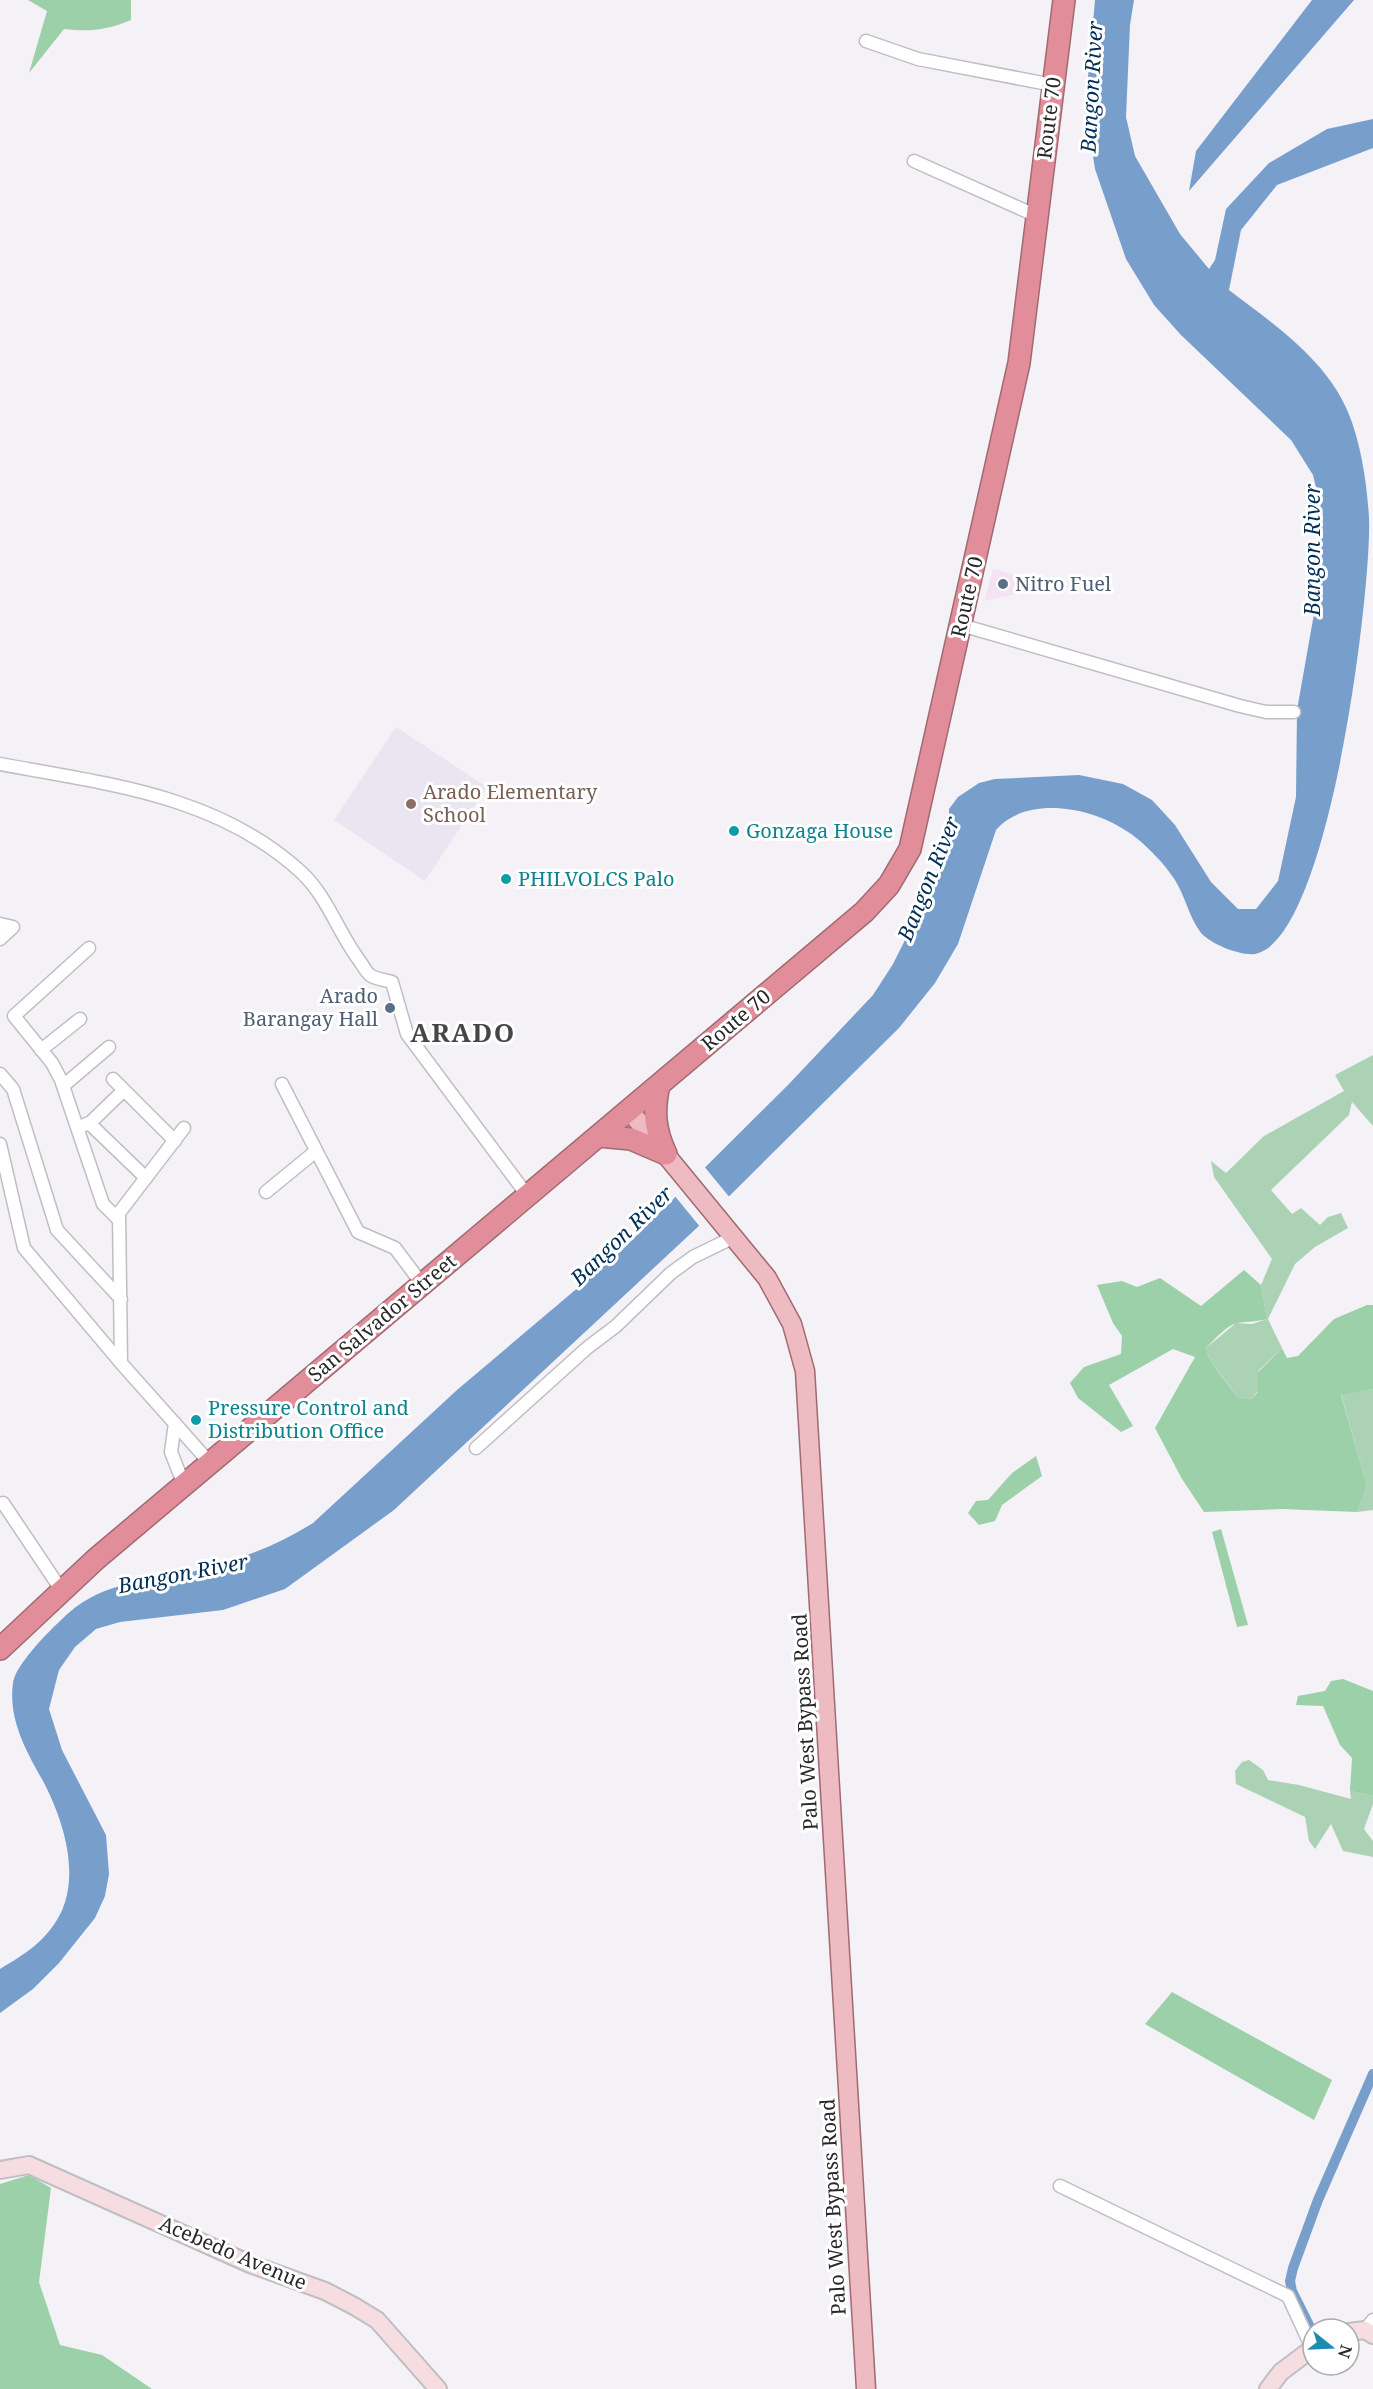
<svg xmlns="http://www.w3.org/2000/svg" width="1373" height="2389" font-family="'Noto Serif',serif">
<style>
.commercial{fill:#f5e3f4}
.built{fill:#eae5f1}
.green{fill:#acd2b6}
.forest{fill:#9bd0a9}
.water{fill:#789fcb}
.pier{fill:#f4f2f7}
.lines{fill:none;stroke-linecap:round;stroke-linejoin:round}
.canal{stroke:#789fcb;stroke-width:10}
.street-casing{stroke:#c0bec3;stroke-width:15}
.secondary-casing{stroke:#c0bec3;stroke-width:20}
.primary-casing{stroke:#a16a72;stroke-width:21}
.highway-casing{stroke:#a16a72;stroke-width:24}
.street{stroke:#fff;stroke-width:12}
.secondary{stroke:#f6dde1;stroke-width:16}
.primary{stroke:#eebbc2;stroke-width:18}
.highway{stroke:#e28e9a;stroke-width:21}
.service-dot{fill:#5c6f8a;stroke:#fff;stroke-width:2}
.education-dot{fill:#8d6e63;stroke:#fff;stroke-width:2}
.culture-dot{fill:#0f9aa8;stroke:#fff;stroke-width:2}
.labels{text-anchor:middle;stroke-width:6;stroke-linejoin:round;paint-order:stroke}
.street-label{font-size:20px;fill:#282829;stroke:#fff}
.service-label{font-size:20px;fill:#4e5e75;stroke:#fff;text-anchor:start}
.education-label{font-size:20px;fill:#785e54;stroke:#fff;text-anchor:start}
.culture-label{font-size:20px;fill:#0d838f;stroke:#fff;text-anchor:start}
.water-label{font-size:21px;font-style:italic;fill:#012e57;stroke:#fff}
.district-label{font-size:26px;font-weight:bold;letter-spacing:1.5px;fill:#464548;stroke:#fff}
</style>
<rect width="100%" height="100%" fill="#f4f2f7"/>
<path class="commercial" d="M993 569 1029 578 1026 592 984 601Z"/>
<path class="built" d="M396 727 487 787 425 881 334 820Z"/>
<path class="green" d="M1373 1055V1126L1352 1102 1349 1115 1271 1190 1292 1214 1301 1208 1320 1225 1328 1217 1341 1213 1348 1228 1315 1247 1295 1264 1268 1319 1282 1348 1258 1371V1391L1251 1399 1237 1397C1227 1379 1211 1368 1206 1348L1236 1323 1252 1324 1267 1319 1261 1285 1272 1259 1214 1177 1211 1161 1226 1173 1264 1136 1344 1091 1335 1075Z
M1373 1389V1510L1357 1512 1367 1486 1341 1394Z
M1249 1760 1263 1770 1268 1780 1299 1785 1351 1799 1350 1791 1373 1796V1804L1364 1829 1373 1841V1857L1343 1851 1331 1824 1315 1849 1309 1841 1305 1817 1236 1784 1235 1771 1242 1762Z"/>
<path class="forest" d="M28 0H131V20C107 30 90 32 64 29L29 73 47 11Z
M1244 1270 1261 1285 1267 1319C1257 1322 1248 1321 1237 1323 1226 1326 1214 1340 1206 1348 1211 1368 1227 1380 1237 1397L1251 1399 1258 1392V1372L1282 1348 1287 1358 1298 1356 1334 1319 1367 1305H1373V1389L1341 1395 1367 1486 1357 1512 1282 1509 1204 1512 1182 1479 1155 1428 1195 1357 1173 1349 1109 1385 1133 1426 1121 1432 1078 1398 1070 1383 1084 1367 1121 1354 1122 1336 1113 1323 1097 1285 1122 1281 1137 1287 1160 1278 1201 1306Z
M1036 1456 1042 1476 1002 1505 995 1521 979 1525 968 1513 976 1501 988 1500 1012 1473Z
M1221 1529 1248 1625 1237 1627 1212 1532Z
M1343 1679 1373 1691V1796L1350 1791 1352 1758 1340 1745 1323 1706 1296 1705 1298 1696 1325 1691 1331 1681Z
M1172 1992 1332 2080 1314 2120 1145 2024Z
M29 2175 51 2188 39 2282 60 2345 102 2355 152 2389H0V2184Z"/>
<path class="water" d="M1095 0H1134L1130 25 1126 117 1135 156 1180 234 1209 269 1215 260 1226 209 1269 163 1327 129 1373 119V148L1277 185 1241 230 1229 290C1272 323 1326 359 1348 412 1361 443 1367 484 1369 518 1372 587 1330 940 1255 954 1240 956 1211 944 1201 933 1189 917 1185 896 1175 880 1164 863 1143 841 1125 830 1090 807 1026 795 996 830L958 944 935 983 899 1028 701 1224 394 1510 285 1589 223 1610 120 1622 96 1629 75 1647 59 1670 49 1709 62 1750 106 1835 109 1874 105 1896 95 1918 59 1963 33 1989 0 2013V1969C18 1958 37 1947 50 1930 85 1888 66 1825 43 1781 26 1751 8 1719 13 1683 15 1666 46 1634 59 1622 101 1579 139 1585 191 1572 235 1561 275 1547 313 1523L457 1390 619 1253 788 1085 873 995 893 964 939 872 949 840V809L958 797 979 783 995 779 1079 775 1123 784 1152 800 1175 825 1211 882 1238 909H1256L1278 881 1296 797 1297 710 1315 608 1323 516 1313 475 1291 440 1181 335 1154 305 1126 259 1095 169 1088 122V78Z
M1312 0H1354L1189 191 1196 151Z"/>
<path class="pier" d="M703 1165 731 1199 701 1228 674 1195Z"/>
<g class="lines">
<path class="canal" d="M1313 2333 1292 2291 1290 2281 1293 2268 1318 2200 1373 2074"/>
<g class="street-casing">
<path id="street" d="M866 41 918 59 1053 85
M914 161 1037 216
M961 625 1240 706 1266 712H1294
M0 764C107 784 217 795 301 872 327 896 338 932 359 960 362 964 366 972 370 975 375 979 385 980 392 982L407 1034 527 1195
M0 924 13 927 0 939
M89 948 14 1016 52 1063 61 1080 103 1204 119 1220
M41 1050 80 1019
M0 1074 13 1089 57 1230 121 1299
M113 1079 175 1141
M282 1084 358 1232 395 1248 422 1284
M63 1086 109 1047
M89 1123 146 1178
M82 1126 91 1122 124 1090
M184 1128 119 1213 121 1363 210 1463
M0 1144 24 1248 121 1363
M266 1192 316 1151
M175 1423 171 1452 184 1485
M476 1448 587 1348 616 1326 671 1273 693 1257 734 1237
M3 1503 62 1591
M1060 2186 1288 2296 1312 2348
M1365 2330 1373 2320"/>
</g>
<g class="secondary-casing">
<path id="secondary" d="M0 2170 29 2165 250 2264 325 2291 354 2306 377 2320 438 2389
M1349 2332 1365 2330 1373 2335
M1268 2389 1281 2372 1313 2348"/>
</g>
<g class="primary-casing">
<path id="primary" d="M629 1110 767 1278 792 1324 805 1371 866 2389"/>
</g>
<g class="highway-casing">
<path id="highway" d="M659 1085C653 1112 655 1130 666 1154
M598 1136 631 1139 666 1154
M0 1649 96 1559 864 912 889 885 910 849 1019 363 1064 0"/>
</g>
<use href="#street" class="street"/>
<use href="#secondary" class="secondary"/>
<use href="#primary" class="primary"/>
<use href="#highway" class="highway"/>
</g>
<g class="service-dot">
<circle cx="1003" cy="584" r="6"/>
<circle cx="390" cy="1008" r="6"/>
</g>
<circle class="education-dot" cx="411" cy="804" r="6"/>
<g class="culture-dot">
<circle cx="734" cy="831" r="6"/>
<circle cx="506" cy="879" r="6"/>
<circle cx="196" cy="1420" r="6"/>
</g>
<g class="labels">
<g class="street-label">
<text transform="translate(1049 118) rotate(-83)" y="7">Route 70</text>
<text transform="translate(967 597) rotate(-77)" y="7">Route 70</text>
<text transform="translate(736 1020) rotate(-40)" y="7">Route 70</text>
<text transform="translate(382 1318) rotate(-40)" y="7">San Salvador Street</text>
<text transform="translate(805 1722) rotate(-93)" y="7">Palo West Bypass Road</text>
<text transform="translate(833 2207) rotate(-93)" y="7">Palo West Bypass Road</text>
<text transform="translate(233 2253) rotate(23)" y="7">Acebedo Avenue</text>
</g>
<g class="service-label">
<text x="1015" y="591">Nitro Fuel</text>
<text x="378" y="1003" text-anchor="end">Arado<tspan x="378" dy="23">Barangay Hall</tspan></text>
</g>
<g class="education-label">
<text x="423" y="799">Arado Elementary<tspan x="423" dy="23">School</tspan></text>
</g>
<g class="culture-label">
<text x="746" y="838">Gonzaga House</text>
<text x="518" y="886">PHILVOLCS Palo</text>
<text x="208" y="1415">Pressure Control and<tspan x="208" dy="23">Distribution Office</tspan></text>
</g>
<g class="water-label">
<text transform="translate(1092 87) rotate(-87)" y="7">Bangon River</text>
<text transform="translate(1313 550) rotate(-90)" y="7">Bangon River</text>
<text transform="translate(929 879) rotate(-68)" y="7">Bangon River</text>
<text transform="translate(622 1236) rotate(-44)" y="7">Bangon River</text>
<text transform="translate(183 1574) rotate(-11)" y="7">Bangon River</text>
</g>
<g class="district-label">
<text x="463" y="1042">ARADO</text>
</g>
</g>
<g transform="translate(1331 2347) rotate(108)"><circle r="28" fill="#ffffff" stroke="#a9a9a9" stroke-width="1.5"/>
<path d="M0-4.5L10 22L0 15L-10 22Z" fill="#1b8bb0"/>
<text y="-9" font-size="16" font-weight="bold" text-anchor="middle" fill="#282829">N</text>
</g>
</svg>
